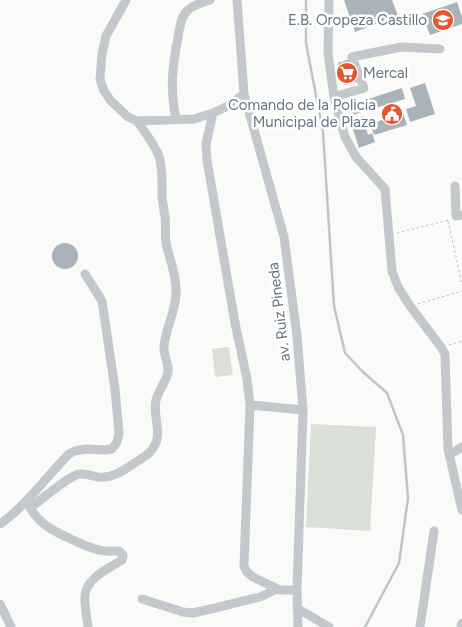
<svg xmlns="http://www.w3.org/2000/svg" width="462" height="627" font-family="Figtree,sans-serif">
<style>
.green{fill:#dadfd7}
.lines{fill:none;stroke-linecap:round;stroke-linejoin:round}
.stream{stroke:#bbc7cb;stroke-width:2.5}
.building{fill:#aab3b9}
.path{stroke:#bbbfc2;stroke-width:1;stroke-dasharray:2.5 2.5;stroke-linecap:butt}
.minor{stroke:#c3c8cc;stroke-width:9}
.labels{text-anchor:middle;stroke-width:5;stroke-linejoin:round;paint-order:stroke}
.poi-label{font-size:15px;fill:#657683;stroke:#fff;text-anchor:end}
.street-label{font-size:15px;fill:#657683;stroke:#fff}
</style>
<rect width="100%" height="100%" fill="#fafaf8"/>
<path class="green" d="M229 347 233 375 215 377 212 349Z
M311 424 376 427 370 531 306 527Z"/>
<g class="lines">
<path class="stream" d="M306 0V43L323 132 334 306 345 353 363 372 387 393 403 435 408 498 399 563 365 627"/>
</g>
<path class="building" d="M344 0H392L398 16 355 32Z
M457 2 462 17V24L430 35 422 14Z
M350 59 359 81 345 85 338 63Z
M425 83 435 114 410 122 406 109 416 106 410 88Z
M402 88 405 99 353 115 350 105Z
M403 113 407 125 374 135 370 124Z
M363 116 368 135 372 133 375 142 359 148 350 120Z
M52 256a13 13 0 1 1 26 0a13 13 0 1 1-26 0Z"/>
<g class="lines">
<path class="path" d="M448 221 462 284
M397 233 449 220
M418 304 462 291
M449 345 462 341"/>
<path class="minor" d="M126 0 106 36 102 54 100 79 104 91 111 101 128 117 137 121 194 119 213 113 228 106 244 94
M237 0 244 94 284 237 297 336 303 410 297 590 298 627
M329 0 328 53 334 97 345 137 356 157 385 189 392 271 398 287 410 306 441 347 445 354 448 449 462 510
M334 97 364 88 352 57 401 47 440 49
M213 113 206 144 207 160 235 323 247 379 250 405 244 566 247 572 253 577 261 581 280 590H297
M176 119C170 90 172 67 178 38 179 31 180 21 184 15 189 6 201 3 210 0
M455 186 456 216 462 215
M250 405 303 410
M449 455 462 447
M28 503C36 523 55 532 73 540 82 544 90 548 99 550 106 552 113 551 119 551L123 555 122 560C109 568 87 578 85 595 84 604 87 618 88 627
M30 508C41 500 64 480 76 475 84 472 90 476 98 477 113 479 125 469 136 462 140 459 145 457 149 453 166 436 152 420 156 400 159 390 166 382 168 372 169 363 163 355 164 346 166 328 175 312 176 295 177 276 170 261 166 243 165 234 166 225 165 216 164 210 163 204 162 198 162 184 163 170 159 156 154 144 145 132 137 121
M0 524C27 505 46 477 69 454L75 451 86 449 105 450 112 449 117 442 119 433 115 389 102 301 85 274
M142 599 183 612 193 613 215 608 260 597 277 589
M0 604 11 627
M297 608 329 627
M420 627 434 531
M461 627 462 623"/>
</g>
<defs>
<g id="school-disc" transform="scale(1.125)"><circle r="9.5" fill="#e4572e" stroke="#fff"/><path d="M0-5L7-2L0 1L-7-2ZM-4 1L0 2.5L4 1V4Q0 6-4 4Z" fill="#fff"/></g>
<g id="supermarket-disc" transform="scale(1.125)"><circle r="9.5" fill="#e4572e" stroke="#fff"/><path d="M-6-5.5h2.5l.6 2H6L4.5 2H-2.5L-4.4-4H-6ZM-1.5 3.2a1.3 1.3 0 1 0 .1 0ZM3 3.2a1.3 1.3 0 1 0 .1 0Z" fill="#fff"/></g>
<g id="civic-disc" transform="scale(1.125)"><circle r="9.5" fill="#e4572e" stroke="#fff"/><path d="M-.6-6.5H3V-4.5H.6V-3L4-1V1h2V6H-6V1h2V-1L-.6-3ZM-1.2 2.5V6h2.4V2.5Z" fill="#fff"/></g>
</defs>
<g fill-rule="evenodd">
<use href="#school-disc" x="443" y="20"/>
<use href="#supermarket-disc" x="347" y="73"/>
<use href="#civic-disc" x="392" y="114"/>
</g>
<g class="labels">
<g class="poi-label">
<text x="427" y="25">E.B. Oropeza Castillo</text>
<text x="363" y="78" text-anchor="start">Mercal</text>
<text x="376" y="110">Comando de la Policia<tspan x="376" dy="17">Municipal de Plaza</tspan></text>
</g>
<g class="street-label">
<text transform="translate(279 312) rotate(-97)" y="5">av. Ruiz Pineda</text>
</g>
</g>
</svg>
